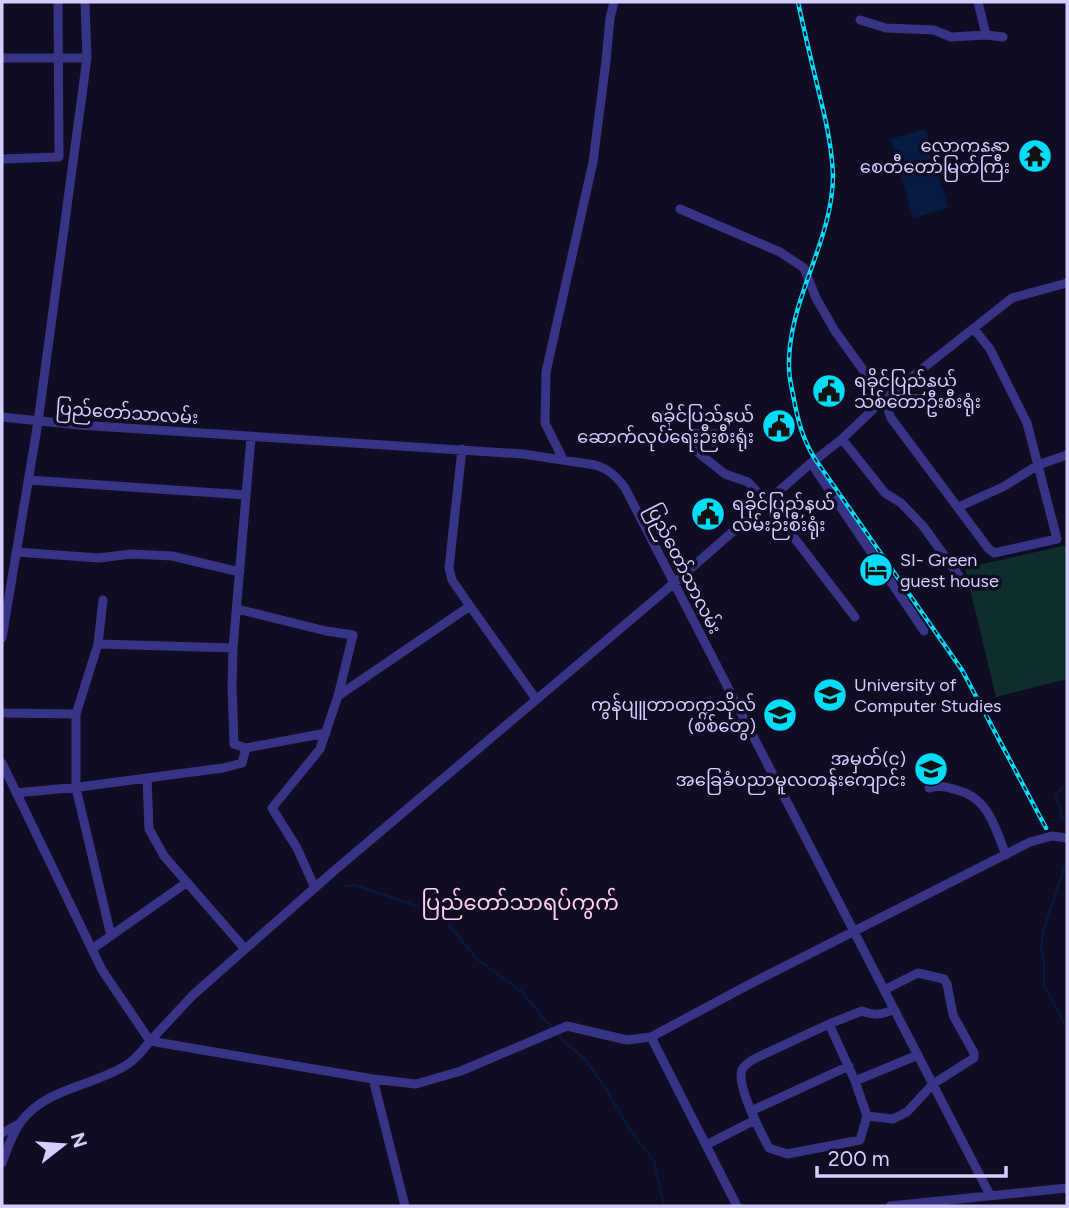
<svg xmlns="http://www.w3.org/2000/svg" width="1069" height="1208" font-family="Figtree,'Noto Sans Myanmar',sans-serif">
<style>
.green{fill:#0f2d2c}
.water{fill:#061b42}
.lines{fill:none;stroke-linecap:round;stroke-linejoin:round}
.stream{stroke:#061b42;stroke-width:2}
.minor{stroke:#383485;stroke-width:9}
.rail-casing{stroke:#00ddf9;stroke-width:4.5}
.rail{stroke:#100c23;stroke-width:2;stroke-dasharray:5;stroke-linecap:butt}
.labels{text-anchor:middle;stroke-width:7;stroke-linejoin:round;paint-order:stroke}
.poi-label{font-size:18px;fill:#d4ceff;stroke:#100c23;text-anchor:end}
.street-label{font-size:18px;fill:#d4ceff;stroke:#100c23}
.quarter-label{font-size:21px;fill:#ffd0ed;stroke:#100c23}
</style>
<rect width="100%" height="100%" fill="#100c23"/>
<path class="green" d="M1067 545V679L996 697 965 568Z"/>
<path class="water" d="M925 129 948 208 913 218 891 139Z"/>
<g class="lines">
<path class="stream" d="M1067 788 1061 789 1055 797 1060 806 1062 819 1067 822
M1067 860 1043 932 1041 948 1044 962V985L1067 1028
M345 886 355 885 408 903 441 916 477 959 522 992 553 1029
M557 1033 563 1041 584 1058 606 1089 630 1130 654 1161 664 1206"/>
<path class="minor" d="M978 2 986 35 1003 37
M860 20 886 28 934 30 951 37 986 35
M2 58H87
M2 159 59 157 58 2
M680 209 780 252 804 268 816 298 835 331 884 399 891 418 988 548 994 553 1057 539 1027 423 990 349 974 329
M2 417 79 425 523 454 595 465C609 469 617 477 625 488L990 1195
M842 439 885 493 901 503 923 526 959 576
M691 447 725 474 748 482 766 501 855 617
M462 449 449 568 452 580 470 606
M563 459 545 423 546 372 593 162 606 61 610 18 614 2
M811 463 924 631
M28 480 246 495
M958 507 1003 487 1038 465 1067 455
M16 552 99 558 131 554 172 556 240 572
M237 609 326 631 353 635 338 696 320 749 272 808 297 848 315 888
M2 638 38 422 87 58 85 2
M98 644 103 600
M338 696 470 606 536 699
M2 713 76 714
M246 748 326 733
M2 763 102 970 150 1041 193 995 335 870 673 584 811 463 842 439 884 399 1012 298 1067 283
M147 778 149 829 164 856 245 949
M929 788C940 785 947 787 957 790 989 798 995 828 1006 855
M16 793 79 787 223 768 242 763 246 748 234 744 232 687 233 648 251 437
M111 936 76 788V714L98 644 233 648
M92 949 186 883
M829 1024 754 1059C749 1062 744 1065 742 1070 736 1085 761 1133 769 1148L787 1154 860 1140 867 1116 855 1081 829 1024 862 1011C875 1016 882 1015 894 1009
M373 1079 405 1206
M855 1081 918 1055
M751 1111 849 1066
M867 1116 893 1119 907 1112 933 1084 974 1058V1053L953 1015 947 984 944 979 918 973 884 990
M2 1133 19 1124
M706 1145 755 1120
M2 1163C7 1150 12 1134 20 1123 46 1087 93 1087 128 1064 137 1058 144 1049 150 1041L373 1079 416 1084 461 1071 567 1026 627 1040 651 1037
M737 1206 651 1037 750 984 1030 842 1052 836 1067 838
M890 1206 1067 1188"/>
<g class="rail-casing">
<path id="rail" d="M798 2C805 35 813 68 821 101 827 125 832 150 833 175 833 242 787 301 789 368 789 378 792 389 794 400 798 421 803 440 815 459L962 670 1046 828"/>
</g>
<use href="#rail" class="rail"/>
</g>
<defs>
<g id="temple-disc" transform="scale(1.75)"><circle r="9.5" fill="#00ddf9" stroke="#100c23"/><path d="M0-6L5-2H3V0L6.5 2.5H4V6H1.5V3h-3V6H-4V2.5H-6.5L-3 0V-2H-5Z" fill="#111"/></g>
<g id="civic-disc" transform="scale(1.75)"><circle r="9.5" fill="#00ddf9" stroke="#100c23"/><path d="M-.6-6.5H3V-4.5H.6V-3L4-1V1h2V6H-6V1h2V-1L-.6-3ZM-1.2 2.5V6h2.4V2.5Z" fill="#111"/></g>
<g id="hotel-disc" transform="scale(1.75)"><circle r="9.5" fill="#00ddf9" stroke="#100c23"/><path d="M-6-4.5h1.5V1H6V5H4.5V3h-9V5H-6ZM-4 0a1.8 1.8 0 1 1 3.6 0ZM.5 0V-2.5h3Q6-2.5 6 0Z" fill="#111"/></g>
<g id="university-disc" transform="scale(1.75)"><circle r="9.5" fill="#00ddf9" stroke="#100c23"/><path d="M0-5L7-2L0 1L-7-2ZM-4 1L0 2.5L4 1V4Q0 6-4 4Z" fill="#111"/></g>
<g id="school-disc" transform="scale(1.75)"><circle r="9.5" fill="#00ddf9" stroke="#100c23"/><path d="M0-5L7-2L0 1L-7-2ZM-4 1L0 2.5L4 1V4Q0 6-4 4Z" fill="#111"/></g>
</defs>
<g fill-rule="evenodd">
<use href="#temple-disc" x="1035" y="156"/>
<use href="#civic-disc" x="829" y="391"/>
<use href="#civic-disc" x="779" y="426"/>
<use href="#civic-disc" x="708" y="514"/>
<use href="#hotel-disc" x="876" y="570"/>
<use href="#university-disc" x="830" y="695"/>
<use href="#university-disc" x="780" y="715"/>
<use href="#school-disc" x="931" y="769"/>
</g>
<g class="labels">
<g class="poi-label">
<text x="1010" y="152">လောကနန္ဒာ<tspan x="1010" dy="21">စေတီတော်မြတ်ကြီး</tspan></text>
<text x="854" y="387" text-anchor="start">ရခိုင်ပြည်နယ်<tspan x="854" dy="21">သစ်တောဦးစီးရုံး</tspan></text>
<text x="754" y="422">ရခိုင်ပြည်နယ်<tspan x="754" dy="21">ဆောက်လုပ်ရေးဉီးစီးရုံး</tspan></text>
<text x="732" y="510" text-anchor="start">ရခိုင်ပြည်နယ်<tspan x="732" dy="21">လမ်းဉီးစီးရုံး</tspan></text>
<text x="900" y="566" text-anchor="start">SI- Green<tspan x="900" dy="21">guest house</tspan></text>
<text x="854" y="691" text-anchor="start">University of<tspan x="854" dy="21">Computer Studies</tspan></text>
<text x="756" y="711">ကွန်ပျူတာတက္ကသိုလ်<tspan x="756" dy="21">(စစ်တွေ)</tspan></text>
<text x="906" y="765">အမှတ်(၄)<tspan x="906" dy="21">အခြေခံပညာမူလတန်းကျောင်း</tspan></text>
</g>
<g class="street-label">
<text transform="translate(127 413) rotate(4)" y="6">ပြည်တော်သာလမ်း</text>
<text transform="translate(684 569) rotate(63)" y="6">ပြည်တော်သာလမ်း</text>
</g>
<g class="quarter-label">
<text x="520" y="910">ပြည်တော်သာရပ်ကွက်</text>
</g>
</g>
<rect width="1069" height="1208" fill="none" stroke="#d4ceff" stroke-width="7"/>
<g transform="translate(63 1145) rotate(73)" stroke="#100c23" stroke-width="5" paint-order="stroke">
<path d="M0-5L12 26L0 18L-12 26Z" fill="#d4ceff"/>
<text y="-10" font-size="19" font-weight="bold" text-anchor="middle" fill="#d4ceff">N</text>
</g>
<path d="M817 1166v10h189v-10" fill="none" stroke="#d4ceff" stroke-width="3.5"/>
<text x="828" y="1166" font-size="21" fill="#d4ceff" stroke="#100c23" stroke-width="5" paint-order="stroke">200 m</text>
</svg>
